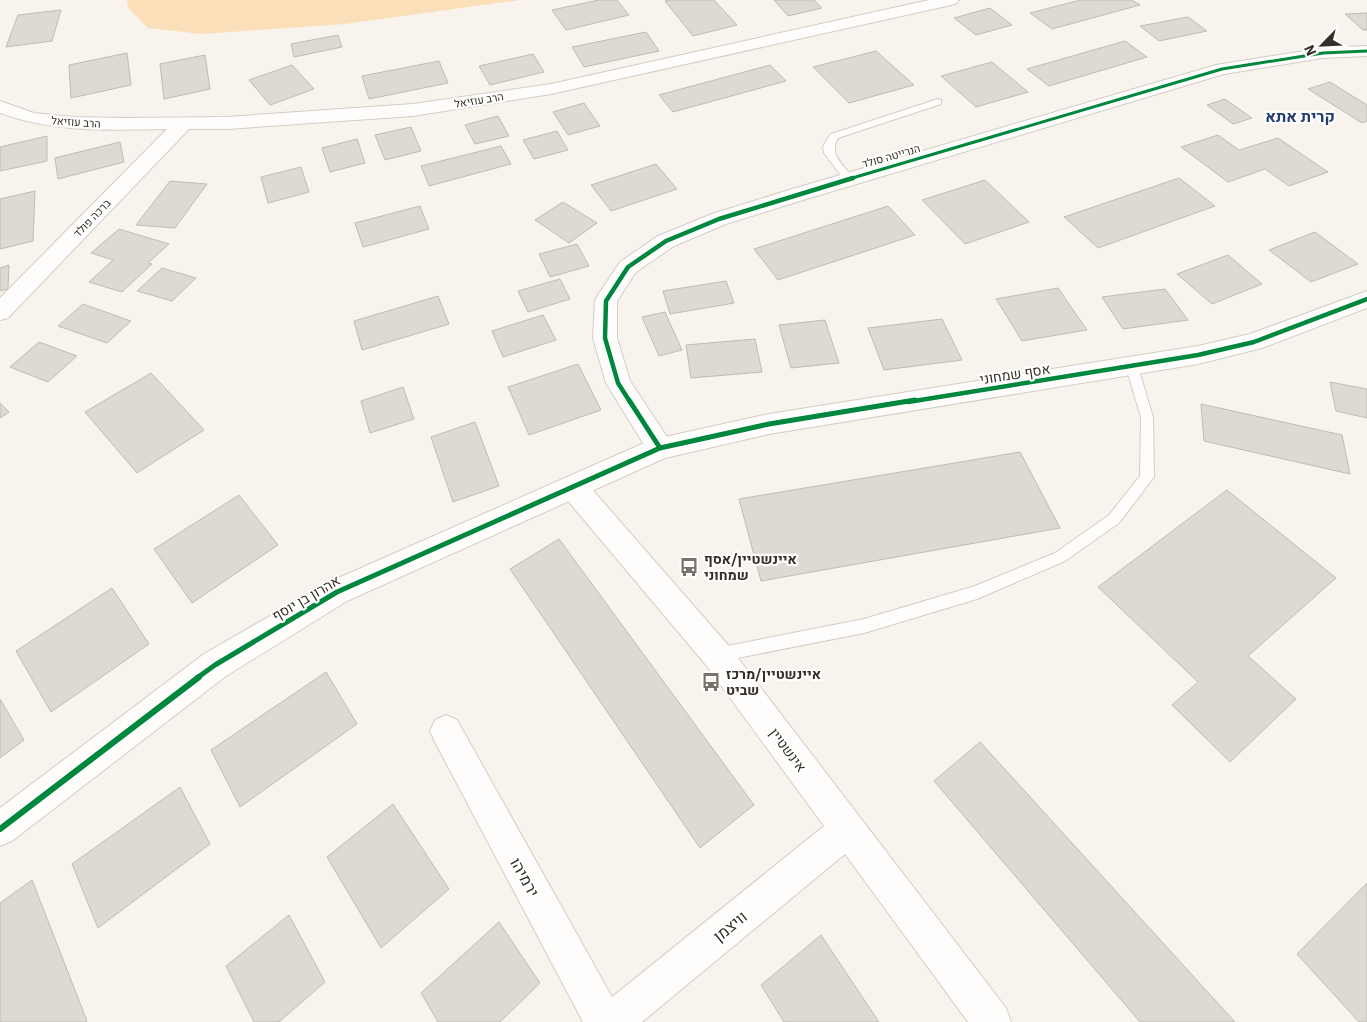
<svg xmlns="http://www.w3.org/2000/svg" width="1367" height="1022" font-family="'IBM Plex Sans',Heebo,sans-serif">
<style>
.green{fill:#fbdfb8}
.building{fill:#ded9d1;stroke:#c0bbb4}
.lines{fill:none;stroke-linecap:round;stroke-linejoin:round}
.lane-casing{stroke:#d3cdc6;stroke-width:2}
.street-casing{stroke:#d3cdc6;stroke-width:2}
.secondary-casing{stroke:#d3cdc6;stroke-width:2}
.lane{fill:#fefdfc;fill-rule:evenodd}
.street{fill:#fefdfc;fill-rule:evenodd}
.secondary{fill:#fefdfc;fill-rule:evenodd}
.cycleway-far3-casing{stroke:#fff;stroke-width:5}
.cycleway-far2-casing{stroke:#fff;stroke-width:7}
.cycleway-far1-casing{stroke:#fff;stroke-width:8}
.cycleway-casing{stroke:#fff;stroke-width:9}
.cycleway-far3{stroke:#00873e;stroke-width:3}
.cycleway-far2{stroke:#00873e;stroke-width:4.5}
.cycleway-far1{stroke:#00873e;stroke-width:5}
.cycleway{stroke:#00873e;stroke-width:6}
.labels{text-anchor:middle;stroke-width:4.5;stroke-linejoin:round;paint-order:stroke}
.far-street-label{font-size:11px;fill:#352f26;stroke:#fff}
.street-label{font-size:14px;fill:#352f26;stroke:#fff}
.poi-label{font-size:14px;font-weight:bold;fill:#352f26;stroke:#fff;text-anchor:start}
.far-district-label{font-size:16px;font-weight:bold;fill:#263c74;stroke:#fff}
.near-street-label{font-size:16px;fill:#352f26;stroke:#fff}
</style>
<rect width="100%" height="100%" fill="#f8f3ec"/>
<path class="green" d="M127 0H520L345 24 202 34 148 28 128 8Z"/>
<path class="building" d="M599 0H617L629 15 566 30 552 10Z
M670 0H714L737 25 693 36 665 1Z
M774 0H814L822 8 788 16Z
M1080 0H1132L1140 5 1052 29 1030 13Z
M990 8 1012 25 976 35 954 18Z
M61 10 52 41 6 47 18 15Z
M1367 13V30H1363L1345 14Z
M1188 17 1207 31 1159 41 1140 26Z
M646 32 659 51 584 67 572 47Z
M338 35 342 47 294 57 291 44Z
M1125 41 1147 57 1049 86 1027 69Z
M876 51 914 85 849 103 813 67Z
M127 53 131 85 71 98 69 65Z
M533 54 544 72 490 85 479 66Z
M205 55 210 89 164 99 160 64Z
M439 61 448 83 369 99 362 76Z
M992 62 1028 92 976 107 941 76Z
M292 65 314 89 270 105 249 80Z
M770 65 786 81 673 112 659 95Z
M1330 82 1367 105V121L1362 123 1308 89Z
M1225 99 1252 118 1233 124 1207 105Z
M584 103 600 126 568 135 553 112Z
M498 116 509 136 475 144 465 125Z
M411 127 421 151 385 160 375 135Z
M557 131 568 150 534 159 523 140Z
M1218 135 1239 150 1278 138 1328 172 1289 186 1265 169 1228 182 1181 147Z
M47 136V161L0 171V147Z
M357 139 365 163 330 172 322 148Z
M120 142 124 162 58 179 55 158Z
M501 146 511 164 429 186 421 166Z
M656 164 677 189 611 211 591 185Z
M301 167 309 192 268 203 261 177Z
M1179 178 1215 206 1098 248 1064 217Z
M985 180 1029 222 965 244 922 200Z
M170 181 207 184 175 228 136 225Z
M35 191 33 241 0 249V199Z
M563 202 597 223 569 243 535 220Z
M420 206 429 229 363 247 355 223Z
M888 206 915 235 778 280 754 249Z
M119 229 169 244 148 263 152 264 122 292 89 282 113 260 91 253Z
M1315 232 1358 264 1311 282 1269 250Z
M577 244 589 266 550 277 539 254Z
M1228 255 1262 284 1212 304 1177 274Z
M9 265 8 289 0 291V268Z
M162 268 196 278 172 301 137 291Z
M560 279 570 299 528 312 518 291Z
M726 281 734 303 670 314 663 291Z
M1058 288 1087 330 1022 341 996 299Z
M1165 289 1188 320 1123 329 1102 297Z
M438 296 449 324 362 350 354 321Z
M83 304 131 321 107 343 58 326Z
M665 312 682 350 659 356 642 317Z
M543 315 556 340 503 357 492 331Z
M942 319 962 360 884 370 868 328Z
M825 320 839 363 791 368 779 325Z
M755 339 762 372 691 378 686 345Z
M39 342 77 356 48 382 10 367Z
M578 364 601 410 529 435 508 387Z
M151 373 204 430 137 473 85 412Z
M1330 382 1367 389V418L1336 411Z
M403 387 414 419 370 433 361 401Z
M0 403 9 412 0 418Z
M1201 404 1342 435 1350 474 1204 441Z
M475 422 499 486 453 502 431 437Z
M1020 452 1060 528 761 581 739 499Z
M1227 490 1336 578 1248 656 1296 699 1230 762 1172 705 1198 682 1098 587Z
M239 495 278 545 192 603 154 549Z
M559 539 754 805 700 848 510 569Z
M112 588 149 644 51 712 16 651Z
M326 672 357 724 240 807 211 750Z
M0 699 24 740 0 758Z
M980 742 1235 1022H1140L934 781Z
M180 787 210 844 98 928 72 864Z
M393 804 449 889 381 948 327 857Z
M32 880 87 1021 86 1022H0V903Z
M1367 883V1022H1359L1297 954Z
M289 915 325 982 279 1022H254L226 966Z
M499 922 540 983 500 1022H438L421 993Z
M821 935 879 1022H784L761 985Z"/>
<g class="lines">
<g class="lane-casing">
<path id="lane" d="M938 99 941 100V104L838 138C828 155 844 165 854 179L853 181H845L824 153 823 146 831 134Z
M1132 362 1136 364 1138 367 1153 417 1154 477 1119 523 1065 561 977 599 864 633 717 662 712 660 709 655 712 650 717 648 864 619 975 586 1055 553 1109 515 1140 476 1141 417 1126 367 1128 364Z"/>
</g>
<g class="street-casing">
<path id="street" d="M929 0H959L957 3 951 5 551 94 413 116 227 129H189L8 318 0 320V298L167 129C110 130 54 133 0 113V101L34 113 73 117 124 118 227 117 413 104 551 84Z
M1367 46V56L1323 58 1224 74 803 200 726 224 674 246 636 272 617 301V338L630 381 669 440 673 448 669 456 660 459 651 456 606 383 593 338 595 301 598 295 620 262 658 236 712 214 789 190 1216 65 1323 48Z
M573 476 583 479 728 645 1006 1008 1011 1022H968L845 854 642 1022H583L435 742 430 731 435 720 446 715 457 720 612 997 824 826 706 665 563 495 560 487 563 479Z"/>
</g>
<g class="secondary-casing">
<path id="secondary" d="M1367 291V308L1262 348 1198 364 769 434 665 458 347 601 226 676 12 841 0 846V808L204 654 327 583 651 440 769 414 1198 346 1250 334Z"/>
</g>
<use href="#lane" class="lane"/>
<use href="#street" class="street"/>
<use href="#secondary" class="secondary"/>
<g class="cycleway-far3-casing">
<path id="cycleway-far3" d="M849 179 1222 69 1323 53 1367 51"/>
</g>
<g class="cycleway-far2-casing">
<path id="cycleway-far2" d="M630 402 618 383 605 338 606 301 628 267 666 241 719 219 853 178
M908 402 1198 355 1254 342 1367 299"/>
</g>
<g class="cycleway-far1-casing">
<path id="cycleway-far1" d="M629 400 660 448
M197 678 215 665 337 592 660 448 769 424 915 400"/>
</g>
<g class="cycleway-casing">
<path id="cycleway" d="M0 829 199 677"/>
</g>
<use href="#cycleway-far3" class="cycleway-far3"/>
<use href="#cycleway-far2" class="cycleway-far2"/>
<use href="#cycleway-far1" class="cycleway-far1"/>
<use href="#cycleway" class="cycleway"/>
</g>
<defs>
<g id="bus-bare" transform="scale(1.5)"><path d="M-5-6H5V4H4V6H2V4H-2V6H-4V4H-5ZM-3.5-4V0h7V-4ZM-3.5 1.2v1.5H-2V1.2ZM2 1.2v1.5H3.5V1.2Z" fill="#79746b" stroke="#fff" stroke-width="2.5" paint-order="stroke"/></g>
</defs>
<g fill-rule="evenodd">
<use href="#bus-bare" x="689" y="567"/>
<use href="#bus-bare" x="711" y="682"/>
</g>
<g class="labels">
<g class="far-street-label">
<text transform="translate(479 100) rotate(-9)" y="4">הרב עוזיאל</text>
<text transform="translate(76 122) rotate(4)" y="4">הרב עוזיאל</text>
<text transform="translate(891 156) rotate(-16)" y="4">הנרייטה סולד</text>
<text transform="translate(92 218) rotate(-46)" y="4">ברכה פולד</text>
</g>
<g class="street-label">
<text transform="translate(1015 374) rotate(-9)" y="5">אסף שמחוני</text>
<text transform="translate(306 598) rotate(-30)" y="5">אהרון בן יוסף</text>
<text transform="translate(788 750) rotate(53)" y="5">אינשטיין</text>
</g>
<g class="poi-label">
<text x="704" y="564">איינשטיין/אסף<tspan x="704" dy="16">שמחוני</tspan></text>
<text x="726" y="679">איינשטיין/מרכז<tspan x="726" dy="16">שביט</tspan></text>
</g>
<g class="far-district-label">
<text x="1300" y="122">קרית אתא</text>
</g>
<g class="near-street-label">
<text transform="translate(525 877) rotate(61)" y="6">ירמיהו</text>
<text transform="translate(730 926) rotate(-39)" y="6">וויצמן</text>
</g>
</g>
<g transform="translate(1322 45) rotate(246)" stroke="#ffffff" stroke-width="4" paint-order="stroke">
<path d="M0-4L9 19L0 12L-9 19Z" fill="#352f26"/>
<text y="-8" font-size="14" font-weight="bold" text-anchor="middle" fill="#352f26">N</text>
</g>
</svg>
